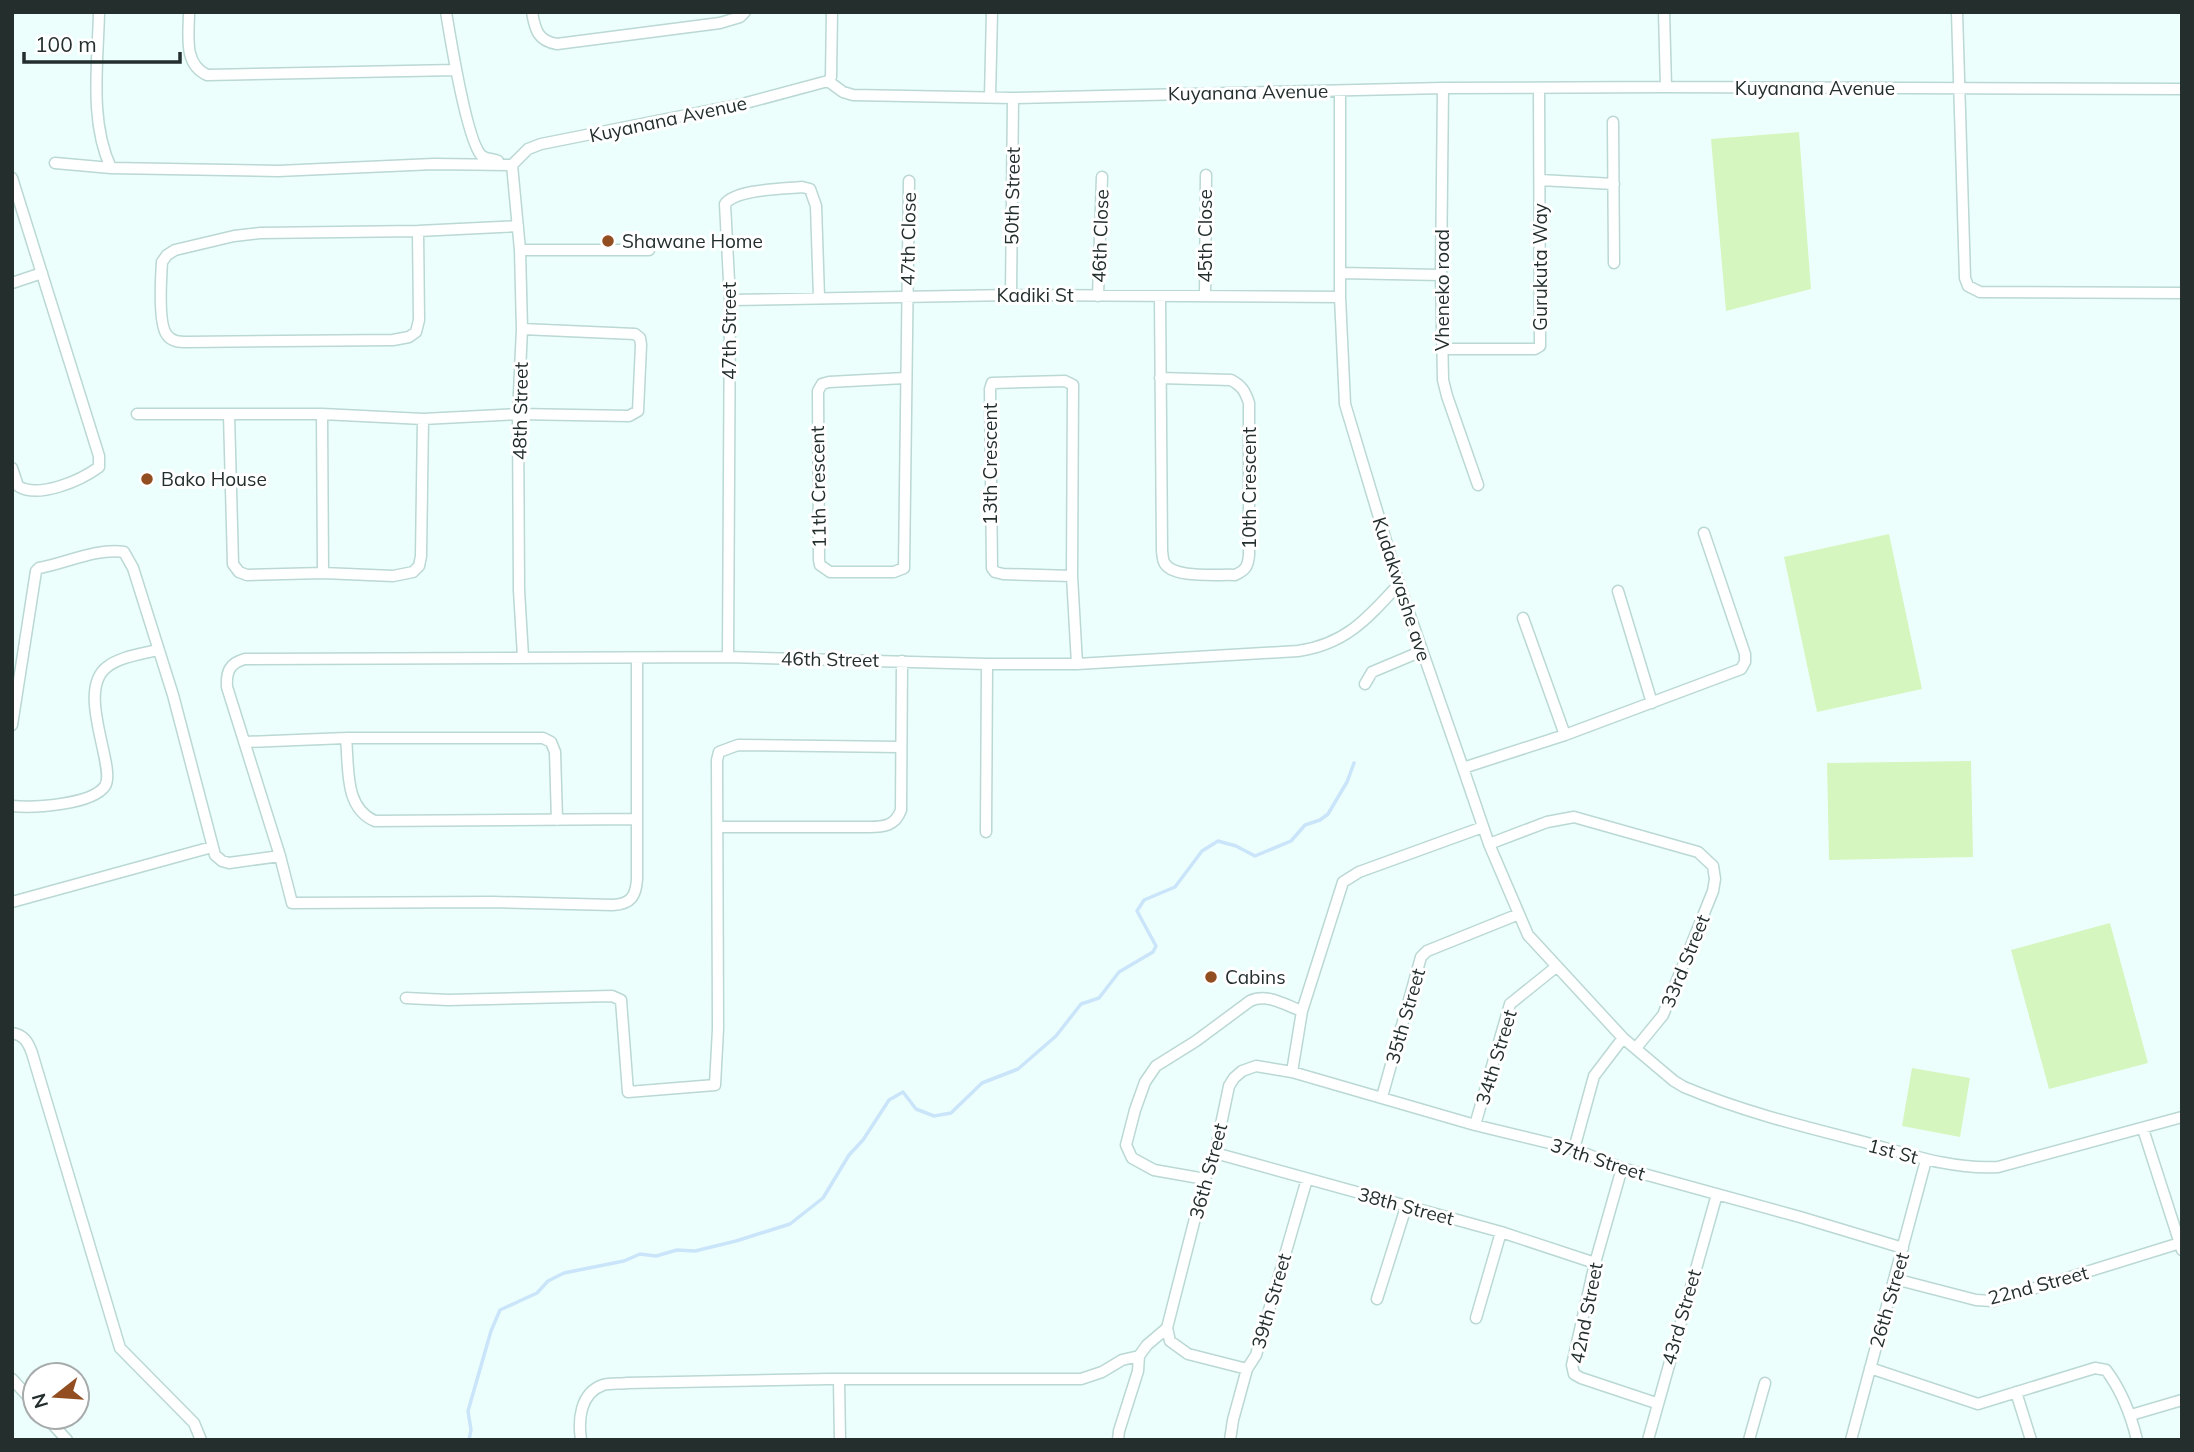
<svg xmlns="http://www.w3.org/2000/svg" width="2194" height="1452" font-family="Mulish,sans-serif">
<style>
.green{fill:#d6f6bf}
.lines{fill:none;stroke-linecap:round;stroke-linejoin:round}
.stream{stroke:#cae5fa;stroke-width:3.5}
.street-casing{stroke:#bad8d4;stroke-width:13}
.street{stroke:#fff;stroke-width:10}
.poi-dot{fill:#924e21;stroke:#fff;stroke-width:2.5}
.labels{text-anchor:middle;stroke-width:6;stroke-linejoin:round;paint-order:stroke}
.street-label{font-size:19px;fill:#232e2d;stroke:#fff}
.poi-label{font-size:19px;fill:#232e2d;stroke:#fff;text-anchor:start}
</style>
<rect width="100%" height="100%" fill="#edfffd"/>
<path class="green" d="M1799 132 1811 289 1726 311 1711 139Z
M1889 534 1922 689 1817 712 1784 557Z
M1971 761 1973 857 1829 860 1827 763Z
M2110 923 2148 1063 2049 1089 2011 950Z
M1912 1068 1970 1078 1960 1137 1902 1126Z"/>
<g class="lines">
<path class="stream" d="M469 1440 471 1430 468 1411 491 1331 500 1310 537 1293 548 1281 564 1273 624 1261 640 1254 656 1256 677 1250 695 1251 736 1241 790 1224 823 1198 849 1155 863 1140 889 1100 903 1092 916 1109 934 1116 951 1113 982 1083 1018 1069 1056 1036 1081 1004 1099 998 1119 972 1153 952 1156 946 1137 911 1144 900 1175 887 1202 851 1218 841 1236 846 1255 856 1291 841 1305 825 1320 820 1328 814 1347 782 1354 763"/>
<g class="street-casing">
<path id="street" d="M99 12C98 63 89 121 111 168
M189 12C189 35 183 64 207 75L456 70
M446 12C450 36 467 143 482 156 486 159 493 159 498 161
M532 12C535 30 538 41 557 44L720 23 740 17 745 12
M1664 12 1666 87
M1957 12 1965 278 1968 286 1980 292 2182 293
M828 81 831 77 832 12
M1443 88 1441 275 1443 380 1447 396 1478 485
M1340 91V297L1345 404 1399 584 1463 768 1489 844 1528 935 1623 1038 1674 1081 1684 1087C1741 1111 1801 1126 1860 1141 1905 1153 1951 1170 1998 1167L2182 1117
M990 97 992 12
M1613 122 1614 263
M55 163 111 168 278 171 434 164 512 165
M512 165 528 149 541 144 742 104 828 81 843 92 853 95 1013 98 1443 88 1666 87 2182 89
M512 165 520 250 522 329 518 414 519 590 523 657
M12 178 99 456V467C80 481 38 499 18 486L12 468
M1540 180 1614 184
M418 231 419 320 416 332 409 337 393 340 187 342C180 342 172 342 167 335 158 324 161 277 162 262L167 255 175 250 234 236 260 233 418 231 518 226
M520 250H649
M1340 273 1441 275
M12 283 42 273
M1011 295 1013 98
M1098 296 1102 177
M1205 296 1206 175
M730 300 1011 295 1340 297
M1441 349H1535L1540 346 1539 89
M905 378 829 382 822 384 818 391 819 560 820 565 830 572H894L904 568 909 181
M1160 378 1231 380C1242 386 1245 391 1249 403V555C1248 566 1246 570 1235 575 1218 574 1171 579 1164 562 1163 561 1162 551 1162 550L1160 297
M137 414H322L423 419 518 414 629 416 638 411 641 345 640 338 635 334 522 329
M229 414 233 564 239 572 247 575 323 573 393 576 413 572 419 566 421 556 423 419
M322 414 323 573
M1072 576 1003 574 995 572 992 568 990 389 992 383 1065 381 1073 385 1072 576 1077 664
M1618 591 1652 703
M1523 618 1565 735
M728 657 730 300 725 204C736 189 783 189 802 187L810 189 816 206 819 297
M637 659V879C636 896 631 904 613 905L493 902 292 903 280 856 227 687C226 671 230 663 245 659L728 657 987 664H1077L1298 651C1346 644 1368 618 1399 584
M1365 684 1372 672 1422 651
M12 725 36 571 39 568C67 563 96 548 124 552L133 568 173 695 215 855 222 861 229 863 280 856
M346 738C349 768 344 808 375 821L637 819
M245 742 346 738H543L551 742 555 752 557 820
M1463 768 1565 735 1741 669 1745 662V654L1704 533
M12 806C33 808 92 805 105 786 117 768 75 691 107 667 119 657 142 654 157 650
M718 827H869C884 827 895 826 901 810L902 661
M986 832 987 664
M1489 844 1547 822 1574 817 1698 852 1713 866 1715 879 1713 891 1663 1015 1636 1048
M12 902 212 847
M406 998 448 1000 612 996 621 1000 628 1092 715 1085 718 1029 717 760 719 752 738 745 900 747
M12 1033C24 1035 28 1042 32 1053L120 1348 194 1423 201 1440
M1292 1072 1302 1011 1343 882 1359 872 1483 827
M1382 1097 1421 957 1427 951 1519 914
M1475 1125 1510 1004 1556 967
M2143 1129 2182 1250
M1574 1149 1594 1076 1623 1038
M1215 1153 1501 1232 1595 1263
M1622 1168 1595 1263 1572 1365 1574 1374 1581 1378 1656 1403
M1205 1179 1154 1170 1132 1158 1126 1145 1135 1110 1145 1082 1156 1066 1196 1041 1250 1001C1267 993 1285 1005 1302 1011
M1895 1279 1976 1300 1993 1301 2180 1243
M1377 1299 1406 1207
M1476 1318 1501 1232
M1167 1328 1170 1341 1188 1354 1247 1369 1256 1355 1307 1179
M1870 1368 1978 1404 2095 1368 2106 1370C2122 1391 2131 1415 2137 1440
M12 1379 35 1404
M839 1380 840 1440
M2016 1392 2031 1440
M2131 1415 2182 1400
M46 1417 67 1440
M581 1440C578 1420 580 1393 603 1385 610 1383 620 1384 627 1383L829 1379H1081L1102 1372 1122 1360 1139 1356 1147 1345 1167 1328 1205 1179 1215 1153 1229 1086 1234 1078 1242 1071 1256 1066 1292 1072 1475 1125 1574 1149 1622 1168 1800 1217 1903 1248
M1118 1440 1119 1431 1138 1371 1139 1356
M1230 1440 1233 1420 1247 1369
M1648 1440 1717 1194
M1749 1440 1765 1383
M1851 1440 1926 1160"/>
</g>
<use href="#street" class="street"/>
</g>
<g class="poi-dot">
<circle cx="608" cy="241" r="7"/>
<circle cx="147" cy="479" r="7"/>
<circle cx="1211" cy="977" r="7"/>
</g>
<g class="labels">
<g class="street-label">
<text x="1815" y="95">Kuyanana Avenue</text>
<text transform="translate(1248 92) rotate(-1)" y="7">Kuyanana Avenue</text>
<text transform="translate(668 119) rotate(-12)" y="7">Kuyanana Avenue</text>
<text transform="translate(1012 196) rotate(-89)" y="7">50th Street</text>
<text transform="translate(1100 236) rotate(-88)" y="7">46th Close</text>
<text transform="translate(1205 236) rotate(-90)" y="7">45th Close</text>
<text transform="translate(908 239) rotate(-89)" y="7">47th Close</text>
<text transform="translate(1540 267) rotate(-90)" y="7">Gurukuta Way</text>
<text transform="translate(1442 290) rotate(-90)" y="7">Vheneko road</text>
<text x="1035" y="302">Kadiki St</text>
<text transform="translate(729 331) rotate(-90)" y="7">47th Street</text>
<text transform="translate(520 411) rotate(-89)" y="7">48th Street</text>
<text transform="translate(990 464) rotate(-90)" y="7">13th Crescent</text>
<text transform="translate(818 487) rotate(-91)" y="7">11th Crescent</text>
<text transform="translate(1249 488) rotate(-90)" y="7">10th Crescent</text>
<text transform="translate(1402 589) rotate(72)" y="7">Kudakwashe ave</text>
<text transform="translate(830 659) rotate(1)" y="7">46th Street</text>
<text transform="translate(1685 961) rotate(-68)" y="7">33rd Street</text>
<text transform="translate(1405 1016) rotate(-74)" y="7">35th Street</text>
<text transform="translate(1496 1057) rotate(-73)" y="7">34th Street</text>
<text transform="translate(1893 1151) rotate(15)" y="7">1st St</text>
<text transform="translate(1598 1159) rotate(18)" y="7">37th Street</text>
<text transform="translate(1208 1171) rotate(-75)" y="7">36th Street</text>
<text transform="translate(1406 1206) rotate(15)" y="7">38th Street</text>
<text transform="translate(2038 1285) rotate(-15)" y="7">22nd Street</text>
<text transform="translate(1889 1300) rotate(-74)" y="7">26th Street</text>
<text transform="translate(1271 1301) rotate(-74)" y="7">39th Street</text>
<text transform="translate(1586 1313) rotate(-79)" y="7">42nd Street</text>
<text transform="translate(1681 1317) rotate(-74)" y="7">43rd Street</text>
</g>
<g class="poi-label">
<text x="622" y="248">Shawane Home</text>
<text x="161" y="486">Bako House</text>
<text x="1225" y="984">Cabins</text>
</g>
</g>
<rect width="2194" height="1452" fill="none" stroke="#232e2d" stroke-width="28"/>
<g transform="translate(56 1396) rotate(253)"><circle r="33" fill="#ffffff" stroke="#a7abab" stroke-width="2"/>
<path d="M0-5L12 26L0 18L-12 26Z" fill="#924e21"/>
<text y="-10" font-size="19" font-weight="bold" text-anchor="middle" fill="#232e2d">N</text>
</g>
<path d="M24 52v10h156v-10" fill="none" stroke="#232e2d" stroke-width="3.5"/>
<text x="35" y="52" font-size="21" fill="#232e2d" stroke="#ffffff" stroke-width="5" paint-order="stroke">100 m</text>
</svg>
